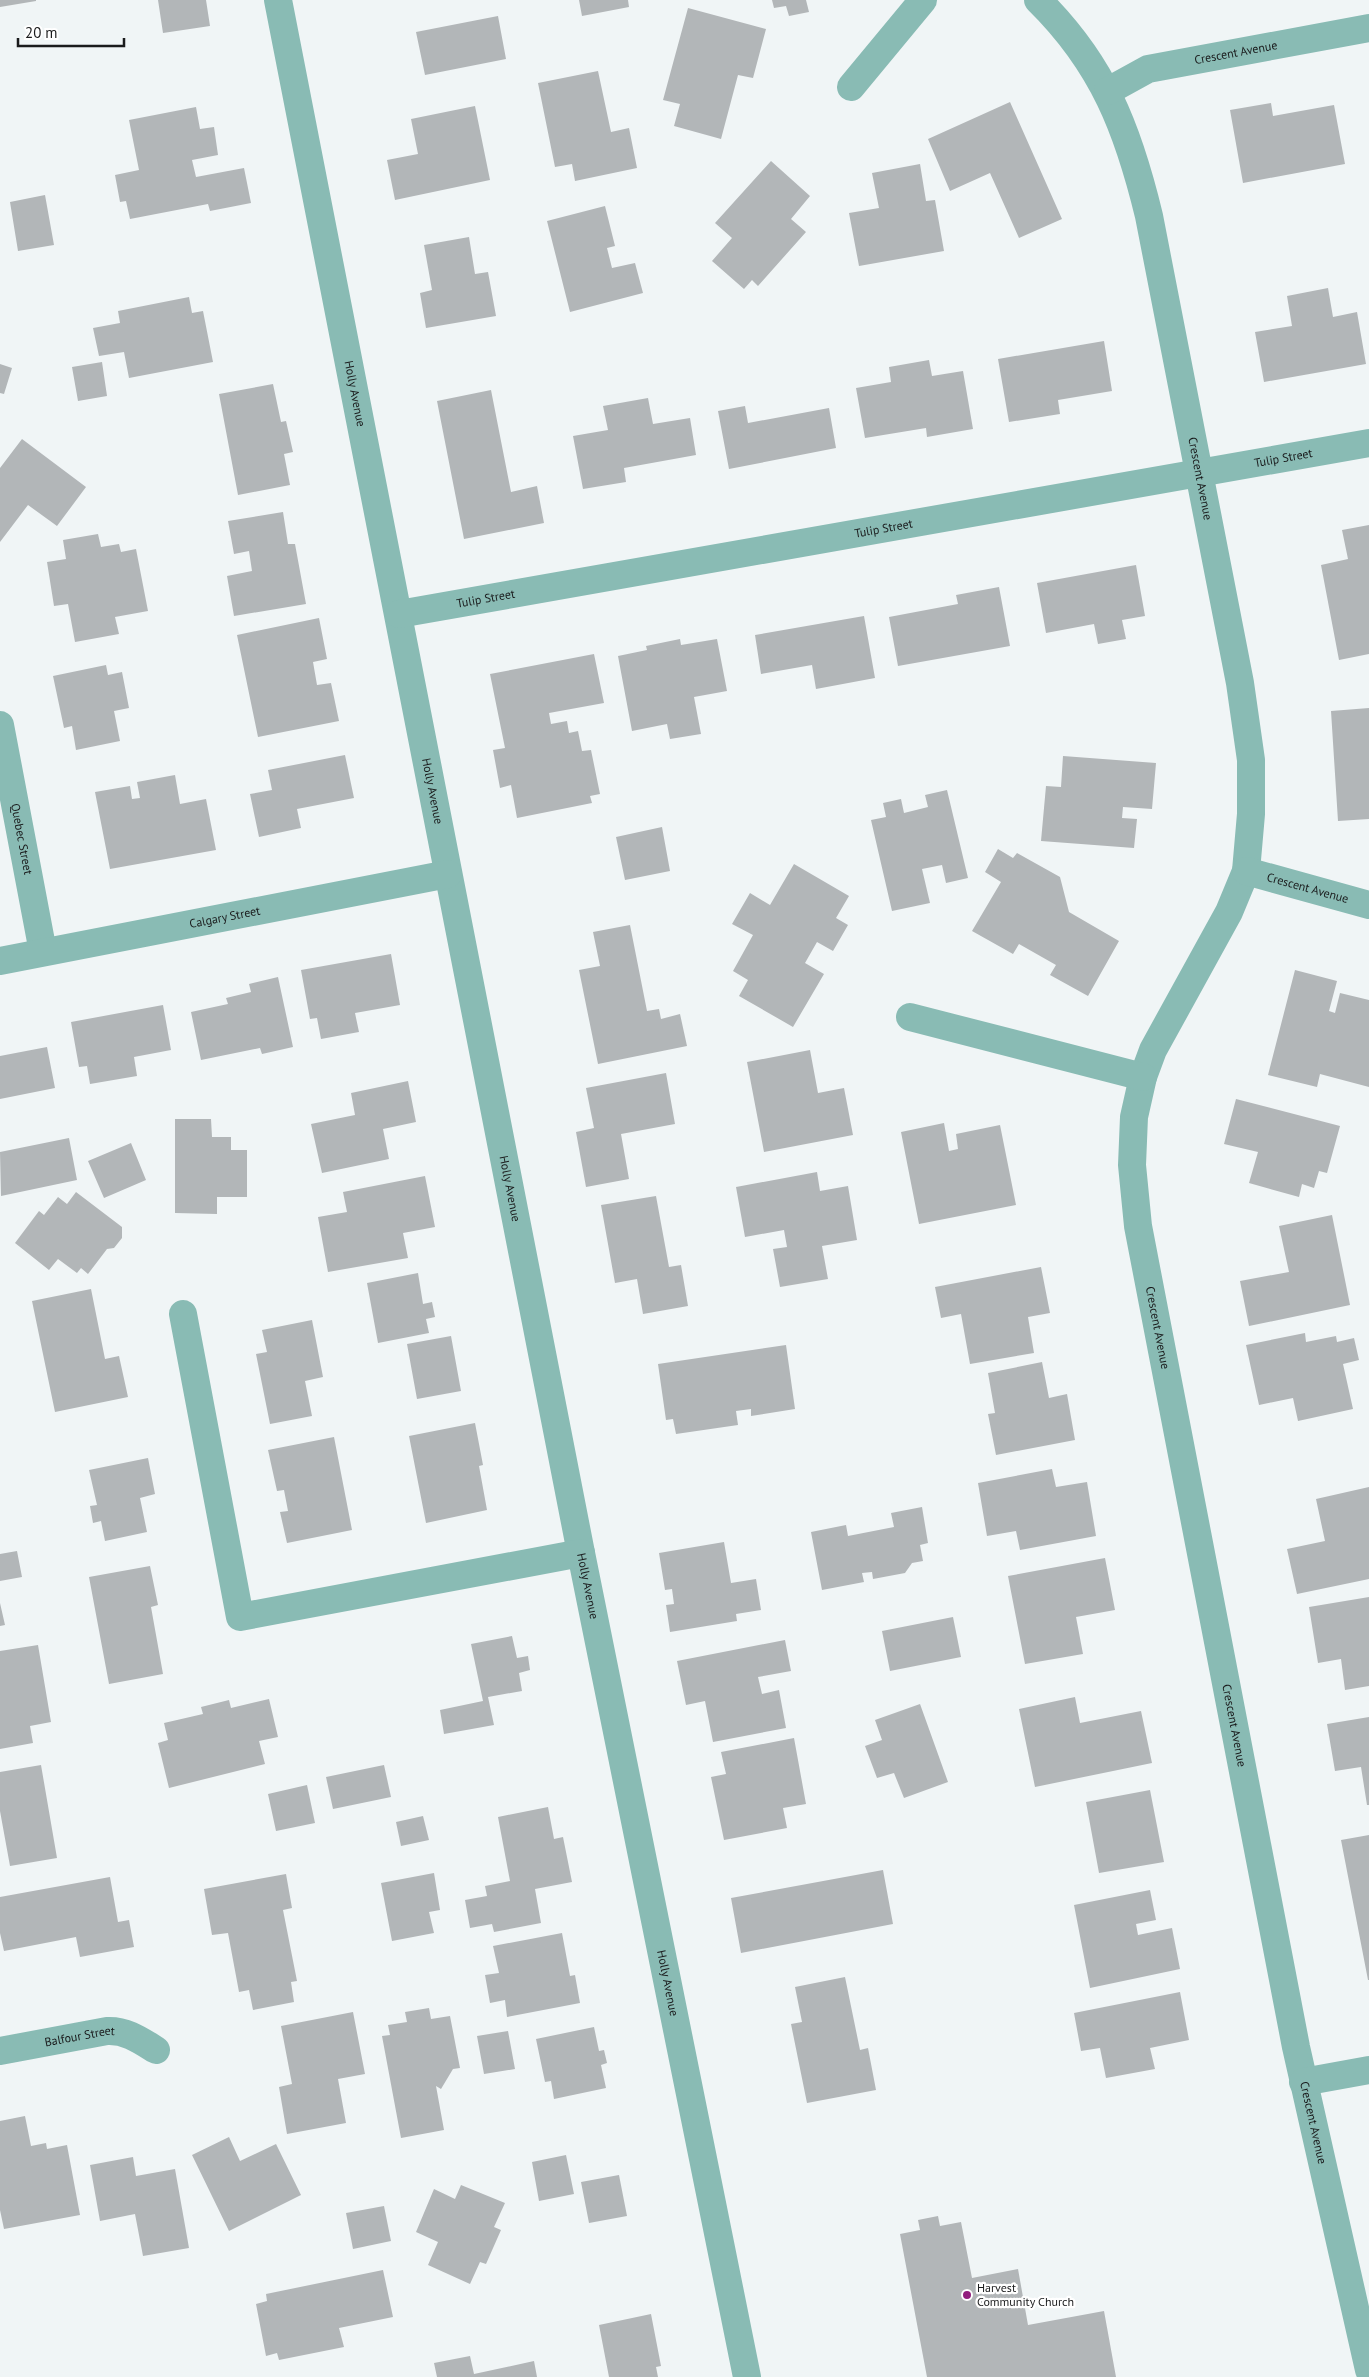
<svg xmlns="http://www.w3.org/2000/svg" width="1369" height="2377" font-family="'PT Sans',sans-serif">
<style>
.building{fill:#b2b6b8}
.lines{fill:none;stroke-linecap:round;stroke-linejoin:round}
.minor{stroke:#89bbb4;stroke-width:28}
.poi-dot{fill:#911d7d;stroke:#fff;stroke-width:2}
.labels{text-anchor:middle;stroke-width:4.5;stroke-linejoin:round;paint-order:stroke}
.street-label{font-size:12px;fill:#1a1b1c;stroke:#fff}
.poi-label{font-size:12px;fill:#1a1b1c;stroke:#fff;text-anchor:start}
</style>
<rect width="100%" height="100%" fill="#f0f5f6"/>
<path class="building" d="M0 0H36V1L0 7Z
M158 0H206L210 26 163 33Z
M579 0H628L629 7 582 16Z
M772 0H806L809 12 789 16 786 6 774 8Z
M688 8 766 29 753 78 738 75 721 139 674 126 680 104 663 100Z
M498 16 506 59 425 75 416 32Z
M598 71 611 132 629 128 637 168 575 181 572 164 555 167 538 83Z
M1010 102 1062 219 1019 238 990 173 950 191 928 139Z
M1271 103 1273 116 1334 105 1345 164 1243 183 1230 110Z
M475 106 490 180 395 200 387 160 418 154 411 119Z
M196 107 200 129 214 127 218 155 192 160 196 177 244 168 251 203 210 211 208 204 130 219 126 201 120 202 115 175 139 170 129 120Z
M771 161 810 196 791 219 806 232 758 286 752 280 744 289 712 261 732 238 715 223Z
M920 164 926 201 935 200 944 251 859 266 849 213 879 208 872 173Z
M45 195 54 245 18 251 10 202Z
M605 206 615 246 607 248 612 268 635 263 643 293 570 312 547 221Z
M469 237 475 274 488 272 496 316 426 328 420 293 432 290 424 245Z
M1328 288 1333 317 1357 312 1366 364 1264 382 1255 332 1292 326 1287 296Z
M189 297 192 313 203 311 213 362 129 378 124 352 99 356 93 328 120 323 118 311Z
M1104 341 1112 391 1058 400 1060 414 1009 422 998 359Z
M929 360 932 376 963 371 973 429 927 437 926 428 865 438 856 388 891 382 889 367Z
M102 362 107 396 78 401 72 367Z
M0 364 12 368 4 394 0 393Z
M273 384 281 422 286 421 293 452 284 454 290 485 238 495 219 394Z
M491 390 511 492 537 486 544 523 464 539 437 401Z
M648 398 653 424 690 418 696 455 624 468 626 482 583 489 573 436 608 430 603 406Z
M745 406 748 423 829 408 836 448 729 469 718 411Z
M22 439 86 487 57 526 28 505 0 542V468Z
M283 512 288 544H295L306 604 234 616 227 576 252 571 249 551 234 554 228 521Z
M1369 525V654L1339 660 1321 565 1348 559 1342 530Z
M98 534 101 547 119 544 121 552 136 549 148 611 115 617 119 634 75 642 68 604 54 606 47 562 66 559 63 540Z
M1136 565 1145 616 1122 620 1126 639 1098 644 1094 624 1046 633 1037 583Z
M999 587 1010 646 898 666 889 617 958 604 956 595Z
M864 616 875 678 816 689 812 665 761 674 755 635Z
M319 618 327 659 313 662 317 685 331 683 339 721 258 737 237 635Z
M680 639 681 645 717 639 727 691 694 697 701 734 670 739 667 724 632 731 618 656 647 650 646 646Z
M594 654 604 703 549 713 551 724 567 721 569 733 578 731 582 751 591 750 600 794 590 796 592 803 517 818 511 785 500 788 493 750 505 748 490 674Z
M106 665 108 675 122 672 129 708 114 711 120 741 76 750 72 726 64 728 53 676Z
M1369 708V819L1338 821 1331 711Z
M345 755 354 798 297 809 301 828 259 837 250 794 272 790 268 770Z
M1063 756 1156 763 1152 809 1123 807 1122 818 1137 819 1134 848 1041 841 1046 786 1061 787Z
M175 775 180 804 206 799 216 850 110 869 95 792 130 786 132 799 140 798 137 782Z
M947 790 968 878 946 883 942 865 922 869 930 903 892 911 871 820 886 817 883 803 901 799 904 813 928 807 925 795Z
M662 827 670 871 625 880 616 837Z
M998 849 1013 858 1017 853 1060 877 1069 912 1119 941 1088 996 1050 975 1056 965 1019 944 1013 954 972 931 1001 882 985 872Z
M794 864 849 896 836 918 848 925 833 951 817 942 805 963 824 974 793 1027 739 996 748 980 733 971 753 935 732 924 750 893 770 905Z
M630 925 647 1011 659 1009 661 1019 680 1014 687 1046 598 1064 579 970 600 966 593 932Z
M391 954 400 1005 355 1013 359 1032 321 1039 317 1018 310 1019 301 970Z
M1295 970 1337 981 1329 1011 1335 1013 1340 993 1369 1000V1087L1320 1074 1317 1087 1268 1075Z
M278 977 293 1047 262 1054 260 1048 201 1060 191 1012 228 1004 226 998 251 992 249 984Z
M163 1005 171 1050 134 1057 137 1076 90 1084 87 1066 79 1067 71 1022Z
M47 1047 55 1088 0 1099V1056Z
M810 1050 818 1093 844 1088 853 1135 764 1152 747 1062Z
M666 1073 675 1124 621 1134 629 1179 586 1187 576 1132 594 1128 586 1088Z
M408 1081 416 1122 383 1129 389 1159 322 1173 311 1124 355 1115 351 1093Z
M1236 1099 1340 1126 1327 1173 1319 1171 1314 1188 1302 1184 1299 1197 1249 1183 1258 1152 1224 1144Z
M175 1119H211L212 1137H231V1150H247V1197H217V1214L175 1213Z
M944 1123 949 1151 958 1149 956 1134 1000 1125 1016 1205 919 1224 901 1132Z
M69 1138 77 1180 1 1196 0 1152Z
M131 1143 146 1180 104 1198 88 1161Z
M817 1172 820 1191 848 1186 857 1240 822 1246 828 1279 780 1287 773 1249 787 1247 784 1230 745 1237 736 1187Z
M425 1176 435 1227 403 1233 408 1258 328 1272 318 1217 347 1212 343 1192Z
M76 1192 122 1227V1238L114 1248 107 1249 88 1274 81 1268 77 1273 58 1259 49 1270 15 1243 39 1211 44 1215 58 1197 67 1204Z
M656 1196 669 1267 681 1265 688 1306 643 1314 637 1279 615 1283 601 1205Z
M1332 1215 1350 1305 1249 1326 1240 1281 1289 1272 1279 1226Z
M1041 1267 1050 1313 1028 1317 1034 1353 970 1364 961 1314 941 1318 935 1287Z
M418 1273 423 1304 432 1302 435 1317 426 1319 429 1333 378 1343 367 1283Z
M91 1289 105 1359 119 1356 128 1397 55 1412 32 1301Z
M312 1320 323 1377 305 1381 312 1416 270 1424 256 1354 267 1352 262 1330Z
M1305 1333 1306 1342 1336 1336 1337 1342 1354 1338 1359 1360 1343 1364 1353 1409 1298 1421 1293 1398 1259 1405 1246 1345Z
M451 1336 461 1391 417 1399 407 1344Z
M786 1345 795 1409 751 1416V1409L736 1411 738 1425 676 1434 673 1419 666 1420 658 1364Z
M1042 1362 1049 1398 1067 1394 1075 1440 996 1455 988 1414 995 1413 988 1373Z
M475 1423 483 1465 479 1466 487 1510 426 1523 409 1436Z
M334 1437 352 1530 287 1543 280 1512 288 1511 284 1490 277 1491 268 1450Z
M148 1458 155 1494 140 1498 147 1532 105 1541 101 1521 93 1523 90 1506 97 1505 89 1470Z
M1052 1469 1056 1487 1087 1482 1096 1536 1020 1550 1016 1531 987 1536 978 1483Z
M1369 1487V1579L1297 1594 1287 1549 1325 1541 1316 1499Z
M922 1507 928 1543 920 1545 923 1561 912 1563 905 1573 873 1579 872 1572 862 1573 864 1582 822 1590 811 1532 846 1525 848 1536 894 1527 891 1513Z
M724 1542 731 1583 756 1579 761 1610 736 1614 737 1621 670 1632 666 1605 674 1604 672 1589 665 1590 659 1553Z
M17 1551 22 1577 0 1581V1554Z
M1105 1558 1115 1610 1076 1617 1083 1654 1025 1664 1008 1576Z
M150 1566 158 1605 151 1607 163 1674 109 1684 89 1577Z
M1369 1597V1686L1345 1690 1341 1659 1318 1663 1309 1607Z
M0 1603 5 1625 0 1626Z
M953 1617 961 1657 890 1671 882 1631Z
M512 1636 517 1658 528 1656 530 1670 519 1673 522 1691 488 1697 494 1725 444 1734 440 1710 483 1701 471 1644Z
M785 1640 791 1671 758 1677 762 1694 779 1690 786 1728 713 1742 705 1701 686 1705 677 1661Z
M38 1645 51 1722 30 1726 33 1743 0 1749V1651Z
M1075 1697 1080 1723 1141 1711 1152 1763 1035 1787 1019 1709Z
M269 1699 278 1737 259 1741 265 1764 169 1788 158 1743 168 1740 164 1723 203 1714 201 1707 229 1700 231 1708Z
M920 1704 948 1782 904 1798 894 1773 877 1778 865 1746 882 1740 875 1720Z
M1369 1717V1805H1367L1361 1767 1335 1771 1327 1724Z
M794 1738 806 1804 783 1808 787 1828 724 1840 711 1777 726 1774 721 1752Z
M41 1765 57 1858 10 1866 0 1811V1772Z
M384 1765 391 1797 333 1809 326 1777Z
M307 1785 315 1823 276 1831 268 1794Z
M1150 1790 1164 1862 1099 1873 1086 1802Z
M548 1807 554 1839 563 1837 572 1882 535 1889 541 1923 494 1932 492 1924 470 1928 465 1900 487 1896 485 1886 510 1881 498 1817Z
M423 1816 429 1840 401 1846 396 1822Z
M1369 1835V1980H1368L1341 1840Z
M883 1870 893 1924 741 1953 731 1898Z
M434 1873 440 1910 429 1912 434 1933 392 1941 381 1883Z
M286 1874 292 1908 283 1910 297 1981 291 1982 294 2002 253 2010 249 1990 239 1992 228 1933 212 1935 204 1889Z
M110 1877 118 1922 129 1920 134 1947 80 1957 76 1937 4 1951 0 1933V1897Z
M1150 1890 1156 1920 1136 1924 1138 1935 1172 1928 1180 1969 1090 1988 1074 1905Z
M562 1933 570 1976 575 1975 580 2003 507 2017 505 2000 490 2003 485 1975 499 1973 493 1946Z
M845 1977 860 2050 868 2048 876 2090 807 2103 791 2024 802 2022 795 1987Z
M1180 1992 1189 2040 1150 2048 1155 2069 1106 2078 1100 2048 1081 2051 1074 2013Z
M429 2008 431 2019 450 2016 460 2068 453 2069 441 2089 436 2086 444 2130 401 2138 382 2036 390 2035 388 2025 407 2022 405 2012Z
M353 2012 365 2074 338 2079 346 2123 287 2134 279 2087 292 2084 281 2026Z
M594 2027 599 2051 604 2050 607 2063 601 2065 606 2088 554 2099 551 2081 545 2082 536 2039Z
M508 2031 515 2069 484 2074 477 2036Z
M25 2116 31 2146 46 2143 47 2149 67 2145 80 2215 4 2229 0 2210V2121Z
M229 2137 240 2161 276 2144 301 2195 229 2231 192 2155Z
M566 2155 574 2194 539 2201 532 2162Z
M133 2157 136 2176 175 2169 189 2248 143 2256 135 2214 100 2221 90 2165Z
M619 2175 627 2216 589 2223 581 2182Z
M461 2185 505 2203 494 2227 501 2230 486 2264 480 2262 470 2284 428 2265 438 2242 416 2232 434 2189 455 2199Z
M384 2206 391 2241 353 2249 346 2213Z
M938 2216 940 2226 961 2222 972 2278 1018 2269 1028 2325 1104 2311 1116 2377H927L900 2234 920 2230 918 2220Z
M383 2270 393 2317 339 2328 344 2347 279 2360 277 2353 266 2356 256 2304 267 2301 266 2294Z
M651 2314 661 2366 656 2367 658 2377H609L599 2325Z
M470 2356 474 2374 534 2361 537 2377H437L434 2363Z"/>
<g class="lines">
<g class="minor">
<path id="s1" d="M278 0 581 1553 747 2377"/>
<path id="s2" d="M1038 0C1103 64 1128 129 1149 216L1240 683 1251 760V814L1246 871 1229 912 1153 1050 1143 1077 1134 1117 1132 1165 1138 1226 1296 2047 1369 2370"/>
<path d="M851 87 923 0"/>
<path id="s3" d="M1108 91 1148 69 1369 28"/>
<path id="s4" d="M399 614 1369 443"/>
<path id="s5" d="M0 725 43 952"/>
<path id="s6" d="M1246 871 1369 905"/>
<path id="s7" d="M0 961 448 874"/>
<path d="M910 1017 1143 1077"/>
<path d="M183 1314 240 1617 581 1553"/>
<path id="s8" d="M0 2051 107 2031C126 2030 140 2040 156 2050"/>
<path d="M1303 2082 1369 2070"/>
</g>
</g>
<circle class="poi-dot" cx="967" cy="2295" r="5"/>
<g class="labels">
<g class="street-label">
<text dy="4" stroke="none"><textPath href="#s3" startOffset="135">Crescent Avenue</textPath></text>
<text dy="4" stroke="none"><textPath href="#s1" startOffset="401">Holly Avenue</textPath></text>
<text dy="4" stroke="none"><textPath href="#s4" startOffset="898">Tulip Street</textPath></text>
<text dy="4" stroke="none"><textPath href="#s2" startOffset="514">Crescent Avenue</textPath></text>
<text dy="4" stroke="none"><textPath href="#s4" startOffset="492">Tulip Street</textPath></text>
<text dy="4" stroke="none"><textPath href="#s4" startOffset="88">Tulip Street</textPath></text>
<text dy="4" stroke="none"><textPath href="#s1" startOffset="806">Holly Avenue</textPath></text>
<text dy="4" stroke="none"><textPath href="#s5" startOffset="116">Quebec Street</textPath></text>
<text dy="4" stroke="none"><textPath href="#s6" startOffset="64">Crescent Avenue</textPath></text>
<text dy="4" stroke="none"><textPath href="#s7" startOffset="229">Calgary Street</textPath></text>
<text dy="4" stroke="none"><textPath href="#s1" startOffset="1211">Holly Avenue</textPath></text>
<text dy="4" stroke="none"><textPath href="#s2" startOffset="1396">Crescent Avenue</textPath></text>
<text dy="4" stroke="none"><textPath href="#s1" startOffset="1616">Holly Avenue</textPath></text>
<text dy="4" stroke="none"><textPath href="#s2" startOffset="1801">Crescent Avenue</textPath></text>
<text dy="4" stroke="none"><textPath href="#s1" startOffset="2021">Holly Avenue</textPath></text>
<text dy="4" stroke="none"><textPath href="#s8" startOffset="81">Balfour Street</textPath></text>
<text dy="4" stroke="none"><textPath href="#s2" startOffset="2206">Crescent Avenue</textPath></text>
</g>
<g class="poi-label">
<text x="977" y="2292">Harvest<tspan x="977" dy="14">Community Church</tspan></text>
</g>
</g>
<path d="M18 38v8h106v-8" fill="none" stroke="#1a1b1c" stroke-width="2.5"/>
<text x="25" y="38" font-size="15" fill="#1a1b1c" stroke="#ffffff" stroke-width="4" paint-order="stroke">20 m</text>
</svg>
